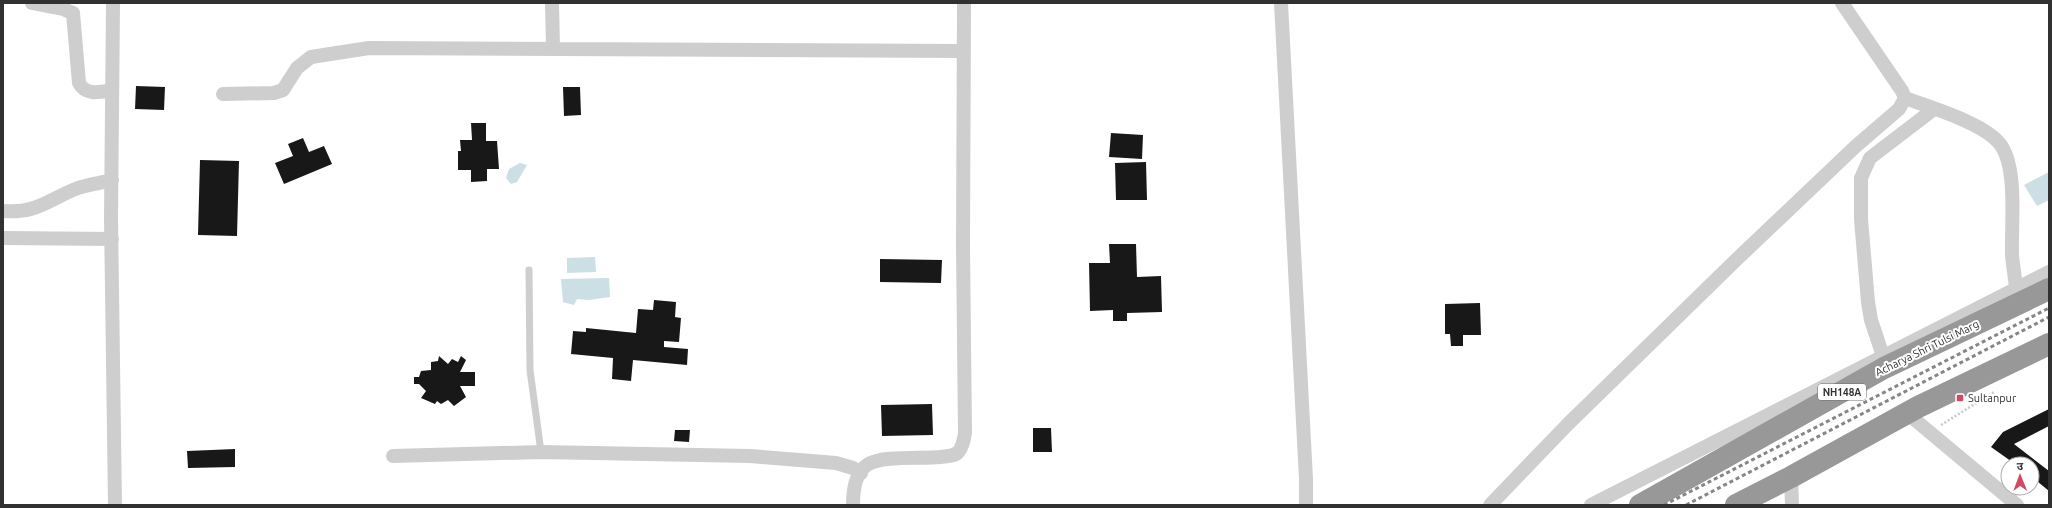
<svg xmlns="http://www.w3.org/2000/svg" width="2052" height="508" font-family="Ubuntu,'Noto Sans Devanagari',sans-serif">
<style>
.water{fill:#cbdfe5}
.building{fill:#181818}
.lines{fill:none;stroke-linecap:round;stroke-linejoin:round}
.path{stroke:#c8c8c8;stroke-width:2.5;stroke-dasharray:2 2;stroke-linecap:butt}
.lane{stroke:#cecece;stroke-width:7}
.street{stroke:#cecece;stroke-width:14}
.highway{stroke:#989898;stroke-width:22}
.rail{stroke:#868686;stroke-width:3;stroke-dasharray:4 3;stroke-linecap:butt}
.poi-dot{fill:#d24966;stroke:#fff;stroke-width:1.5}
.labels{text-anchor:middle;stroke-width:4;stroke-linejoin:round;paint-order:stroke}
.shield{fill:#fff;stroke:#6f6f6f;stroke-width:1}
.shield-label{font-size:10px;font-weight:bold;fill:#313131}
.street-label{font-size:11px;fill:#313131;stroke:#fff}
.poi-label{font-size:11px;fill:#313131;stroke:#fff;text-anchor:start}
</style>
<rect width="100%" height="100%" fill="#fff"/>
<path class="water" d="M520 163 527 165 517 182 511 184 506 178 509 169Z
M2049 172V200L2037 206 2024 185Z
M595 257 596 272 567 273V258Z
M609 278 610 297 589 300 577 299 574 305 563 302 561 279Z"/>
<path class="building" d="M136 86 165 87 164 110 135 109Z
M563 87H580L581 115 564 116Z
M471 123H486V141H497L499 169H487V181L471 182V170H458V151H461L460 140H472Z
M1111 133 1143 135 1142 159 1109 157Z
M303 138 309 152 324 146 332 164 284 184 275 163 293 156 288 144Z
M200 160 239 161 237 236 198 235Z
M1146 162 1147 200H1116L1115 163Z
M1109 244H1136L1137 277 1161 276 1162 312 1127 313V321H1113V310L1090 311 1089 263H1110Z
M880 259 942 260 941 283 880 282Z
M654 300 676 302 675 317 681 318 679 342 664 341V347L688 349 687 365 633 360 631 381 612 379 613 358 571 354 573 331 586 332V328L636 333 638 309 653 310Z
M1480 303 1481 335H1463V346H1451L1450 334H1445V304Z
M439 356 448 364 452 359 458 362 461 356 466 360 460 372H475V386H460L466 397 454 406 448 400 441 404 437 401 435 404 421 398 426 391 419 384H414V377H419L421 371 431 370V362L438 361Z
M932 404 933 435 882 436 881 405Z
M2049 409V426L2014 444 2049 471V491L2032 477V464H2015L1991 447 2003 432Z
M1033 428H1051L1052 452H1033Z
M675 430H690L689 442 674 441Z
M235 449V467L188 468 187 451Z"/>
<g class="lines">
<path class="path" d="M1941 425 1994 392"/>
<path class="lane" d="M529 270 530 370 541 452"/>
<path class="street" d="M32 3 63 9 73 13 79 83C86 96 100 92 112 90
M113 3 111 218 115 505
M552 3 553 48
M1281 3 1306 479V505
M223 94 274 93 283 90 297 68 311 57 369 48 963 51
M1905 98C1929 107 1984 123 2000 144 2018 167 2011 226 2012 255 2013 266 2015 277 2016 288
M3 211C37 214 49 199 78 188 89 184 101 183 112 180
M3 238 112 239
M1884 364 1883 356 1871 320 1868 302 1861 219V178L1870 158 1934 109
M1908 414 2017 505
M393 456 541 452 750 456 836 463 853 468 861 473
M1791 477 1792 505
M853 505C853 493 855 473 867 465 882 455 920 459 940 457 947 456 955 457 959 451 963 446 964 439 965 433L963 246 964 3
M1490 505 1568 424 1737 259 1856 146 1899 109 1905 98 1902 91 1842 3
M1591 505 2049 272"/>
<path class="highway" d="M1640 505 1884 368 2049 289
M1736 505 1791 477 1918 407 2049 344"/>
<path class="rail" d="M1664 505 2049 308
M1686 505 2049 317"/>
</g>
<rect class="poi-dot" x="1956" y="394" width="8" height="8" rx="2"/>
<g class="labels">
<rect class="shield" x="1818" y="384" width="48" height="16" rx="3"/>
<g class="shield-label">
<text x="1842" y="396">NH148A</text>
</g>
<g class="street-label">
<text transform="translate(1927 348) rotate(-26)" y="4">Acharya Shri Tulsi Marg</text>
</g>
<g class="poi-label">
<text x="1968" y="402">Sultanpur</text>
</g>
</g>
<rect width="2052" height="508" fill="none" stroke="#313131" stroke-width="8"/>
<g transform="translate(2020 476) rotate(359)"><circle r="19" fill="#ffffff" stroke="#adadad"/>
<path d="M0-3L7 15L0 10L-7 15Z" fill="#d24966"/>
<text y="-6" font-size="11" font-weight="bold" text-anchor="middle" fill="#313131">उ</text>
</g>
</svg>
